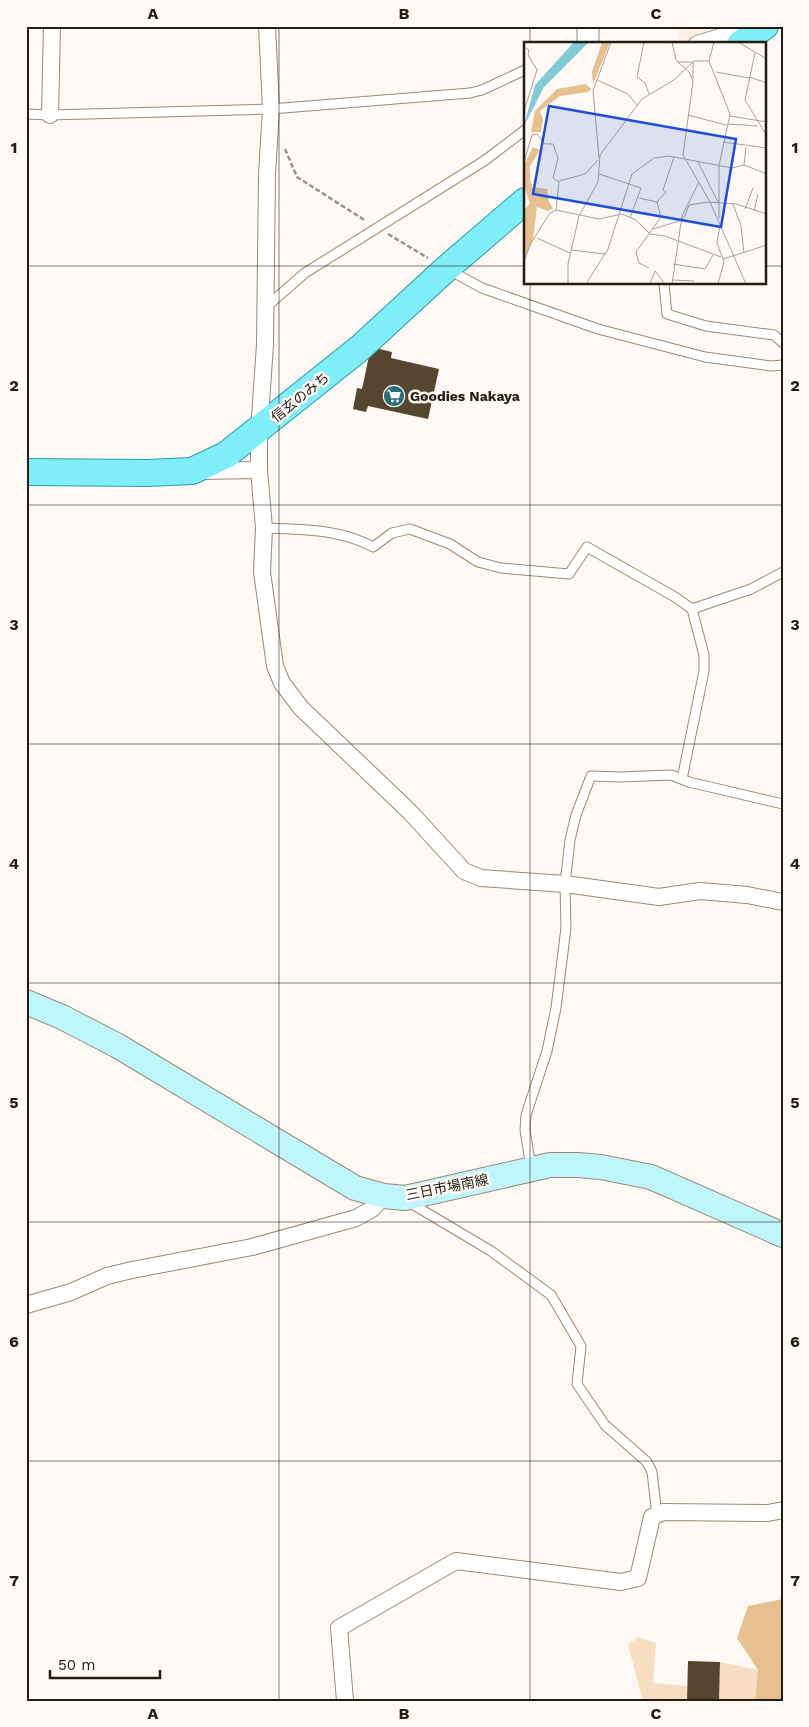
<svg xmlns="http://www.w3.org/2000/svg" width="809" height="1727" font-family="'Work Sans','Noto Sans JP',sans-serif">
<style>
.built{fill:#fcf1e4}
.green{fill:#f8dec0}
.forest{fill:#e7c090}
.building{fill:#56452f}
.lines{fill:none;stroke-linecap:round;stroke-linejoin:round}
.service-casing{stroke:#9c8972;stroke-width:11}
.minor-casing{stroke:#9c8972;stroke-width:18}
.tertiary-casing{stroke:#9c8972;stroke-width:23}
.secondary-casing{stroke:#9c8972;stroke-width:26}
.primary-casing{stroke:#289da6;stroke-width:28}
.path{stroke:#97928b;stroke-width:2.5;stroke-dasharray:5 2.5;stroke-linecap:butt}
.service{stroke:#fff;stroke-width:9}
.minor{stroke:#fff;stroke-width:16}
.tertiary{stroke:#fff;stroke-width:21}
.secondary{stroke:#bff6fc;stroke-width:24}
.primary{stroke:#7feef9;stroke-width:26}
.grid{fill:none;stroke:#231c13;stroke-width:1;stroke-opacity:0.55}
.labels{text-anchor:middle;stroke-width:5;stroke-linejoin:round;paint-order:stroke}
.poi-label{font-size:14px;font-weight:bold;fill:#231c13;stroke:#fef9f4;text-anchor:start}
.street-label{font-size:14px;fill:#231c13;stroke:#fef9f4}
.inset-road{fill:none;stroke:#a6a19a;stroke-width:1}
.view{fill:#1d4ed8;fill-opacity:0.15;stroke:#1d4ed8;stroke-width:2.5}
.inset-edge{fill:none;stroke:#231c13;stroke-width:2.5}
.neatline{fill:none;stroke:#231c13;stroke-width:2}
.grid-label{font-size:16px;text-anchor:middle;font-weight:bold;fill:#231c13}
</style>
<rect width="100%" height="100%" fill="#fef9f4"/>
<path class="built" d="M678 26H754L697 44H678Z"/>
<path class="green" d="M638 1637 656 1643 653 1683 687 1686V1701H643L628 1645Z
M720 1662 758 1670 755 1701H719Z"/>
<path class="forest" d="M783 1599V1701H755L758 1670 737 1638 748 1606Z"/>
<path class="building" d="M371 347 392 352 391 358 439 369 428 419 368 406 366 412 353 409 357 388 362 389Z
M688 1661 720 1662 719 1701H687Z"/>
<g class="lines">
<g class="service-casing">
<path id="service" d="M26 114 50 115 271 109 470 93 482 90 525 70
M449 270 482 288 598 329 705 357 771 366 783 365
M664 284 667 314 706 326 774 335 783 343
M266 307 305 273 484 161 525 130
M264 528C301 529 340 529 373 547L392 533 410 529 450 544 478 562 501 568 569 574 587 547 675 597 692 609 751 589 783 572
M682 779 704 671V655L692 609
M531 1168 525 1130 526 1115 547 1051 556 1008 566 928 565 884 570 840 576 815 591 776 620 777 671 775 689 782 783 804
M407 1201 491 1251 551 1295 581 1346 577 1384 605 1425 647 1462 652 1472 657 1515"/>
</g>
<g class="minor-casing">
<path id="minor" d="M267 26 271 109 267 174 265 345 259 431V470L264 528 262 572 275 666 282 683 301 708 410 812 464 871 481 878 565 884 659 897 700 891 747 895 783 902
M697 44 730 34 753 30
M50 115 52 26
M202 471 259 470
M26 1305 71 1292 107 1276 132 1270 252 1247 356 1218 372 1209 384 1196
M345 1701 339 1628 456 1561 621 1582 638 1578 652 1517 663 1512 768 1513 783 1510"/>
</g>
<g class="tertiary-casing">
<path id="tertiary" d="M588 26V44"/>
</g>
<g class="secondary-casing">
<path id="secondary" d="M26 1002 62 1017 118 1046 355 1188 384 1196 405 1198 550 1165H578L601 1167 651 1177 783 1235"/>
</g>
<g class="primary-casing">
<path id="primary" d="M740 44 765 26
M26 472 147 473 192 471 226 455 360 348 447 268 525 201"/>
</g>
<path class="path" d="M285 149 297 177 366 221
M388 234 428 258"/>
<use href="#service" class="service"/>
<use href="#minor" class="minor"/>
<use href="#tertiary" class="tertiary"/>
<use href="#secondary" class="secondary"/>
<use href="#primary" class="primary"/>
</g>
<path class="grid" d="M279 26V1701M530 26V44M26 266H525M765 266H783M530 284V1701M26 505H783M26 744H783M26 983H783M26 1222H783M26 1461H783"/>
<defs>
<g id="supermarket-disc" transform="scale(1.125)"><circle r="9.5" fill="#266f78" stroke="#fef9f4"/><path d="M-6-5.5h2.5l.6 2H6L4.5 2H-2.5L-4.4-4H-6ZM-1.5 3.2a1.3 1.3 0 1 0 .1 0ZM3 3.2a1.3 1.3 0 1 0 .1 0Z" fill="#fff"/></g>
</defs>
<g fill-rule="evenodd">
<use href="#supermarket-disc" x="394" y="396"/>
</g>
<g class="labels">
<g class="poi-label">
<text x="410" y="401">Goodies Nakaya</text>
</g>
<g class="street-label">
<text transform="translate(300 397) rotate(-39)" y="5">信玄のみち</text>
<text transform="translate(447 1187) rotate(-11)" y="5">三日市場南線</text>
</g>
</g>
<g transform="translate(524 42)">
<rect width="242" height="242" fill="#fef9f4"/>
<path d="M78 0H86L69 42 68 30ZM62 42 67 47 64 50 36 54 16 69 19 78 17 90H7L11 69 33 47ZM9 105 16 108 6 124V137L8 145 23 147 25 160 29 166 24 169 13 165 9 197 0 217V169L6 161 0 144V123Z" fill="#e7c090"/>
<path d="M50 0H65L20 45 0 84 11 43Z" fill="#7fccd6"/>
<path class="inset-road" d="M120 0 113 35 121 41 125 52M148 0 152 18 166 31 169 40 159 113 186 160 222 242M214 0 243 17M0 5 5 8 4 13 13 28 0 69M231 11 221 58 243 94M185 19 206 72 195 124V177M154 20H169V37M192 30 225 36M225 35 243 41M73 38 87 0M164 73 202 83M206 74 243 80M204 82 234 84M199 100 243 106M75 116 69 48 73 38 104 52 113 63M0 120 8 93 13 92 21 102H29L34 116 29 136 35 140 32 168M174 120 194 160M220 123 222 105M75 132 117 146 106 176M35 139 61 132 74 118M115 156 133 160M209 162 217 184 220 211M221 167 229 146M230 169 234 152M129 187 155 179 161 174 165 163 184 160 212 162 243 172M13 196 46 211M47 208 81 212M199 217 243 203M0 220 7 201 26 171 32 168 75 177 98 172 112 178 126 192 141 194 197 215M149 222 181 227 189 213M125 226 115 221 112 210 137 175 133 160 142 150 139 148 150 115M148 238 170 239M44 242V222L55 174 74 140 76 113 118 57 150 38 170 19H185L190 0M62 242 84 207 108 132 130 116 145 114 208 126 220 123 243 132M126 242 131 229 141 242M148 242 158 174 175 140M194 242 200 220 193 201 196 183"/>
<path class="view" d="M25 64 212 97 197 185 9 152Z"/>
<rect width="242" height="242" class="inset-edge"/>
</g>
<rect width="809" height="1727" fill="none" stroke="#fef9f4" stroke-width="55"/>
<path d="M50 1670v8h110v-8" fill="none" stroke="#231c13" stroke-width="2.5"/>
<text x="58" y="1670" font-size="15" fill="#231c13" stroke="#fef9f4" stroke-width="4" paint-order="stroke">50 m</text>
<rect x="28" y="28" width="754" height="1672" class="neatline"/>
<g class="grid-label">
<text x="153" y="19">A</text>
<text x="404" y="19">B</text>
<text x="656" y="19">C</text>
<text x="14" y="153">1</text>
<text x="795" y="153">1</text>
<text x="14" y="391">2</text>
<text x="795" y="391">2</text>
<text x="14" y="630">3</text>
<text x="795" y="630">3</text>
<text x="14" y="869">4</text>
<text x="795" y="869">4</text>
<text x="14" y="1108">5</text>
<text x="795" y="1108">5</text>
<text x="14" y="1347">6</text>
<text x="795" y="1347">6</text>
<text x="14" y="1586">7</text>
<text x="795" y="1586">7</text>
<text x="153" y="1719">A</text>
<text x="404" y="1719">B</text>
<text x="656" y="1719">C</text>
</g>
</svg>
